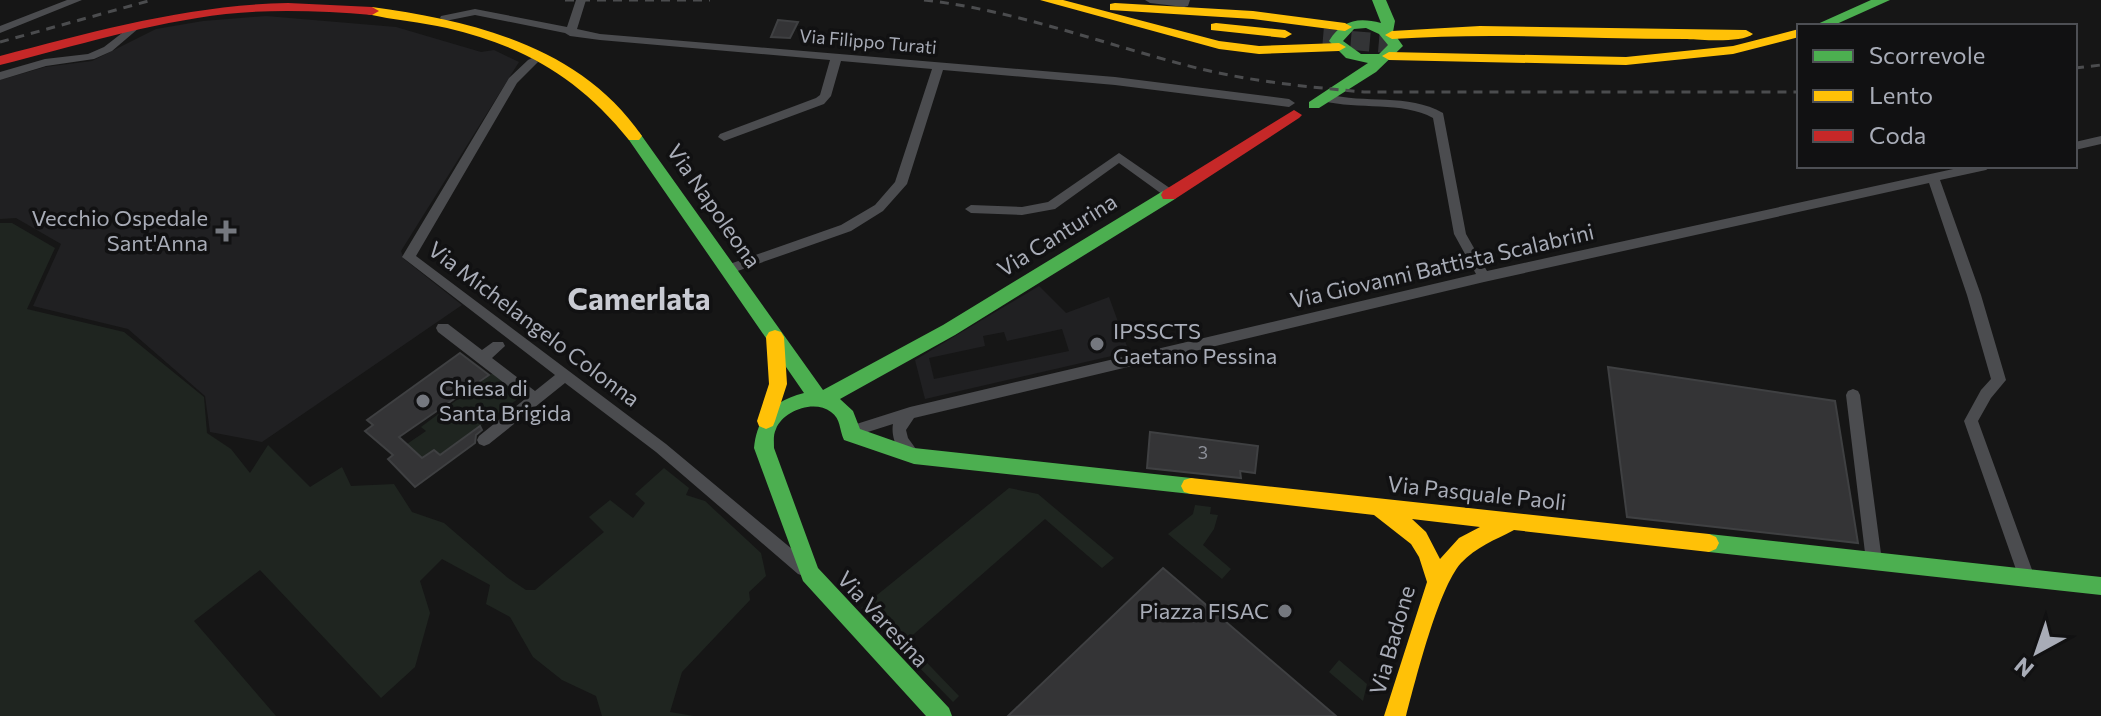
<svg xmlns="http://www.w3.org/2000/svg" width="2101" height="716" font-family="Commissioner,sans-serif">
<style>
.built{fill:#202022;fill-rule:evenodd}
.green{fill:#1f2520}
.building{fill:#343436;stroke:#3f4042;stroke-width:2}
.lines{fill:none;stroke-linecap:round;stroke-linejoin:round}
.primary-tunnel{stroke:#333436;stroke-width:19;stroke-dasharray:19 9;stroke-linecap:butt}
.street{fill:#4b4c4f;fill-rule:evenodd}
.fast{fill:#4caf50;fill-rule:evenodd}
.slow{fill:#ffc107;fill-rule:evenodd}
.jam{fill:#c62828;fill-rule:evenodd}
.rail{stroke:#4b4c4e;stroke-width:3;stroke-dasharray:9 7;stroke-linecap:butt}
.poi-dot{fill:#75787f;stroke:#111112;stroke-width:3}
.labels{text-anchor:middle;stroke-width:7;stroke-linejoin:round;paint-order:stroke}
.far-street-label{font-size:18px;fill:#a8acb7;stroke:#111112}
.number-label{font-size:18px;fill:#8b8e97}
.street-label{font-size:22px;fill:#a8acb7;stroke:#111112}
.poi-label{font-size:22px;fill:#a8acb7;stroke:#111112;text-anchor:end}
.district-label{font-size:30px;font-weight:bold;fill:#c9cbd3;stroke:#111112}
</style>
<rect width="100%" height="100%" fill="#161616"/>
<path class="built" d="M266 16 396 27 481 52 494 50 519 62 401 251 404 259 462 305 262 442 210 432 205 396 128 329 33 306 61 244 16 218 0 219V80L45 67 92 61 156 29 203 21Z
M1039 286 1066 313 1109 297 1129 352 925 399 915 360ZM1062 329 1069 351 934 379 929 358 985 346 983 336 1004 332 1007 341Z"/>
<path class="green" d="M0 223H12L55 248 27 309 124 332 204 397 207 433 231 449 250 473 268 445 310 487 342 467 351 486 394 484 412 512 444 523 508 578 526 590H535L604 532 589 517 610 500 633 518 645 503 635 494 664 468 689 488 686 495 705 501 761 553 766 576 749 592 750 600 682 672 670 712 694 716H602L596 696 562 680 533 657 510 617 486 604 490 585 442 559 420 581 430 613 415 667 381 698 260 570 194 621 276 716H0Z
M494 372 522 396 440 455 434 450 422 458 407 444 426 431 421 427Z
M1009 488 1038 494 1114 558 1102 568 1045 519 906 641 959 696 953 702 861 608Z
M1195 505 1211 507 1210 514 1218 515 1214 529 1203 545 1231 569 1222 579 1168 534 1193 514Z
M1339 660 1367 684 1363 701 1329 672Z"/>
<path class="building" d="M778 20 798 22 790 38 771 37Z
M460 353 489 375 399 437 422 458 434 450 440 455 480 426 482 430 476 435 475 443 415 487 388 459 393 455 365 431 373 425 367 420Z
M1608 367 1835 401 1858 543 1627 517Z
M1150 432 1258 446 1255 473 1240 471 1241 478 1147 468Z
M1163 568 1336 716H1008Z"/>
<g class="lines">
<path class="primary-tunnel" d="M1323 38 1405 45"/>
<path class="street" d="M67 0H82L0 33V26Z
M576 0H586L577 29 600 34 1115 77 1289 99 1295 103 1289 107 1115 85 943 70 907 184 883 211 851 231 729 274 724 272 722 269 724 266 841 225 875 205 895 182 932 69 841 61 831 96 824 104 724 141 718 137 720 134 816 98 820 95 830 60 600 40 570 36 565 33 475 15 445 21 440 18 441 16 475 9 567 27Z
M1145 0H1190L1188 6 1184 7 1150 3Z
M135 23 140 26 139 28 112 51 94 59 46 66 0 80V72L45 59 88 54 104 47Z
M532 58 538 62 517 83 416 256 666 444 810 564 812 569 810 574 804 576 798 574 656 452 565 383 489 444 484 446 479 444 477 440 479 436 525 399 438 332 436 328 438 324H448L482 350 493 342H503L505 346 492 358 535 391 555 375 402 257 509 78 528 60Z
M1327 94C1365 104 1408 93 1443 113L1466 234 1487 271 1967 166H1992L1986 170 1940 180 1981 295 2006 380 1991 398 1978 421 2035 578 2033 583 2027 585 2021 583 2019 578 1964 421 1981 390 1991 379 1967 295 1929 183 1484 282 914 418 906 430 908 438 921 456 919 460C902 463 890 440 893 424L852 437 847 435 845 431 847 427 910 407 1476 274 1454 234 1433 118C1403 101 1358 110 1323 101L1321 98Z
M2101 136V144L2075 150V142Z
M1119 153 1174 191 1176 194 1174 197H1166L1119 163 1055 209 1022 215 971 213 965 209 971 205 1022 207 1048 202Z
M1853 389 1858 391 1860 395 1882 561 1880 566 1874 568 1868 566 1866 561 1846 395 1848 391Z"/>
<path class="fast" d="M1372 0H1386L1395 21 1393 32 1403 46 1376 72 1319 108H1309V102L1368 63 1346 58 1329 41C1342 20 1358 17 1381 23ZM1366 28 1379 34 1388 45 1379 54H1361L1343 41 1354 29Z
M1871 0H1890L1832 26H1813Z
M634 131 639 132 823 390 943 325 1163 191H1175L1177 195 1175 199 955 335 840 399 853 411 860 429 914 448 1191 478 1198 480 1201 486 1198 492 1191 494 914 464 844 440C839 429 841 419 831 412 814 399 783 411 776 429 773 435 774 442 774 448L818 568 949 708 952 716H926L803 581 754 448C757 416 774 401 804 393L629 140 626 136Z
M1709 534 2101 577V595L1709 552 1702 549 1699 543 1702 537Z"/>
<path class="slow" d="M1040 0H1063L1219 41 1259 46 1339 43 1346 47 1339 51 1259 54 1219 49Z
M1115 3 1253 11 1345 23 1352 27 1345 31 1253 19 1110 10V4Z
M372 7C473 21 580 46 642 136L639 140H629C579 78 524 46 447 28 421 22 393 20 367 14L365 11Z
M1216 23 1285 30 1292 34 1285 38 1211 30V24Z
M1480 26 1746 30 1753 34C1742 43 1703 40 1687 39 1588 39 1491 32 1392 39L1385 35 1392 31Z
M1799 29V37L1733 54 1626 65 1389 60 1382 56 1389 52 1626 57 1733 46Z
M775 330 781 332 784 337 787 384 775 421 773 426 766 429 759 426 757 421 769 384 766 337 769 332Z
M1191 478 1709 534 1716 537 1719 543 1716 549 1709 552 1514 530C1495 540 1476 547 1461 563 1438 589 1416 679 1406 716H1384L1427 582 1419 557 1411 544 1374 515 1191 494 1184 492 1181 486 1184 480ZM1412 519 1480 527 1459 538 1440 559 1426 532Z"/>
<path class="jam" d="M288 3 372 7 379 11 372 15C323 11 274 9 226 14 149 23 75 46 0 65V56C95 31 189 5 288 3Z
M1294 110 1302 115 1299 118 1175 199H1163L1161 195 1163 191Z"/>
<path class="rail" d="M565 0H710
M924 0C1020 11 1108 46 1201 69 1255 82 1309 87 1364 92H1799
M0 42 152 0
M2075 68 2101 65"/>
</g>
<g class="poi-dot">
<path d="M222 219h8v8h8v8h-8v8h-8v-8h-8v-8h8z"/>
<circle cx="1097" cy="344" r="8"/>
<circle cx="423" cy="401" r="8"/>
<circle cx="1285" cy="611" r="8"/>
</g>
<g class="labels">
<g class="far-street-label">
<text transform="translate(868 42) rotate(5)" y="6">Via Filippo Turati</text>
</g>
<g class="number-label">
<text x="1203" y="459">3</text>
</g>
<g class="street-label">
<text transform="translate(714 206) rotate(55)" y="8">Via Napoleona</text>
<text transform="translate(1057 235) rotate(-32)" y="8">Via Canturina</text>
<text transform="translate(1442 266) rotate(-13)" y="8">Via Giovanni Battista Scalabrini</text>
<text transform="translate(534 324) rotate(37)" y="8">Via Michelangelo Colonna</text>
<text transform="translate(1477 493) rotate(6)" y="8">Via Pasquale Paoli</text>
<text transform="translate(883 619) rotate(47)" y="8">Via Varesina</text>
<text transform="translate(1392 640) rotate(-74)" y="8">Via Badone</text>
</g>
<g class="poi-label">
<text x="208" y="226">Vecchio Ospedale<tspan x="208" dy="25">Sant'Anna</tspan></text>
<text x="1113" y="339" text-anchor="start">IPSSCTS<tspan x="1113" dy="25">Gaetano Pessina</tspan></text>
<text x="439" y="396" text-anchor="start">Chiesa di<tspan x="439" dy="25">Santa Brigida</tspan></text>
<text x="1269" y="619">Piazza FISAC</text>
</g>
<g class="district-label">
<text x="639" y="310">Camerlata</text>
</g>
</g>
<rect x="1797" y="24" width="280" height="144" fill="#111112" stroke="#4d4f54" stroke-width="2"/>
<rect x="1813" y="50" width="40" height="12" fill="#4caf50" stroke="#4d4f54" stroke-width="2"/>
<text x="1869" y="64" font-size="24" fill="#a8acb7">Scorrevole</text>
<rect x="1813" y="90" width="40" height="12" fill="#ffc107" stroke="#4d4f54" stroke-width="2"/>
<text x="1869" y="104" font-size="24" fill="#a8acb7">Lento</text>
<rect x="1813" y="130" width="40" height="12" fill="#c62828" stroke="#4d4f54" stroke-width="2"/>
<text x="1869" y="144" font-size="24" fill="#a8acb7">Coda</text>
<g transform="translate(2037 652) rotate(220)" stroke="#111112" stroke-width="6" paint-order="stroke">
<path d="M0-6L14 30L0 20L-14 30Z" fill="#a8acb7"/>
<text y="-12" font-size="22" font-weight="bold" text-anchor="middle" fill="#a8acb7">N</text>
</g>
</svg>
